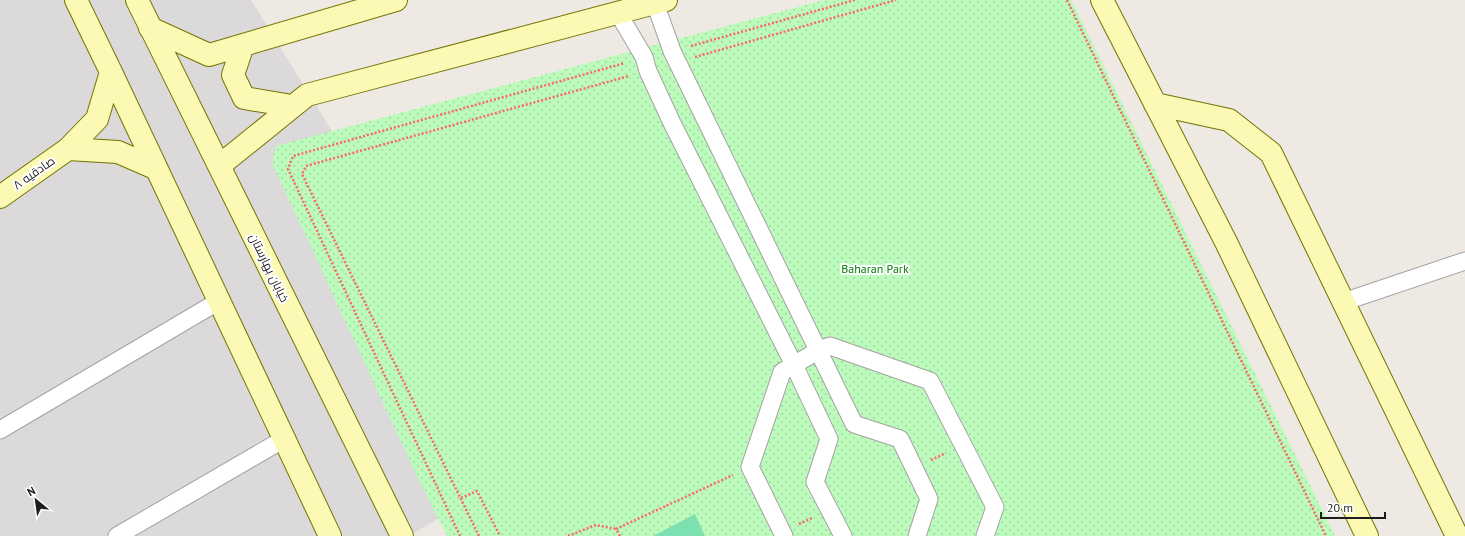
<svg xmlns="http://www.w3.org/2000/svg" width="1465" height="536" font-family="'PT Sans',Cairo,sans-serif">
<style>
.residential{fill:#dbd9d9}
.park{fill:url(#park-dots)}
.pitch{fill:#7de0b1}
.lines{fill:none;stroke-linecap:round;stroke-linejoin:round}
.street-casing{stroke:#a3a3a3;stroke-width:19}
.secondary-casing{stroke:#727502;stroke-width:24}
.path{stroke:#fd6764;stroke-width:2.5;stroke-dasharray:2 2;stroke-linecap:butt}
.street{stroke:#fff;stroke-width:17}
.secondary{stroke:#fbf9b3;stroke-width:22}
.labels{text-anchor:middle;stroke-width:4;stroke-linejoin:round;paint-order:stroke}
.street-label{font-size:12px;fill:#1c1c1c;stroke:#fff}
.park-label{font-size:12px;fill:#087c08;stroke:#fff}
</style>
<defs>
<pattern id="park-dots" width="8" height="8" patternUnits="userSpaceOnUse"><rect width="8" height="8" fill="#bcfbbc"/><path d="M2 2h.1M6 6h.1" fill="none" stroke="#a1d7a1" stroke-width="1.8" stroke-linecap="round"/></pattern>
</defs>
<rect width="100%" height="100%" fill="#eee9e2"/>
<path class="residential" d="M0 0H251L535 460 409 536H0Z"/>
<path class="park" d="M824 0H1071L1335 536H447L417 476 272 163 276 146Z"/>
<path class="pitch" d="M695 514 705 536H653Z"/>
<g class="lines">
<g class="street-casing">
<path id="street" d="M655 3 672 51 854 424 900 439 929 499 917 536
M618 13 644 57 648 71 672 123 794 365 829 439 815 482 843 536
M1343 302 1465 261
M0 430 219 301
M117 536 284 439
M784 536 750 467 782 372 819 350 830 346 930 381 995 507 985 536"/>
</g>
<g class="secondary-casing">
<path id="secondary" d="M76 0 111 72 330 536
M137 0 402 536
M1102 0 1226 242 1367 536
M150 28 209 55 396 0
M243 45 233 75 244 98 292 106
M111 72 97 119 68 149 118 152 157 169
M1155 104 1229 120 1271 153 1457 536
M219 166 307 95 666 0
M0 197 68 149"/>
</g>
<path class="path" d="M1067 0 1326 536
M691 46 855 0
M695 57 896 0
M931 460 946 453
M461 498 477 491 500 536
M799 524 812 518
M460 536 288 169 293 156 625 63
M479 536 302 174 306 166 629 76
M568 536 596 525 616 529
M620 536 616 529 733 475"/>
<use href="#street" class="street"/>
<use href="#secondary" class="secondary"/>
</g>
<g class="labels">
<g class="street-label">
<text transform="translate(34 173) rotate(-35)" y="4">صادقیه ۸</text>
<text transform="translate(269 268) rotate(64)" y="4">خیابان بهارستان</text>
</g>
<g class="park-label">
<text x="875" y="273">Baharan Park</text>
</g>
</g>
<g transform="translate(36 500) rotate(331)" stroke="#ffffff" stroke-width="3" paint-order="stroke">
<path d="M0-3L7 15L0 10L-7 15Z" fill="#1c1c1c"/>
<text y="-6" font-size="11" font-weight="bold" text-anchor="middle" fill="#1c1c1c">N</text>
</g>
<path d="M1321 512v6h64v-6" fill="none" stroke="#1c1c1c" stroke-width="2"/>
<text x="1327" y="512" font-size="12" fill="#1c1c1c" stroke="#ffffff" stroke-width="3" paint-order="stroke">20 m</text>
</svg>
